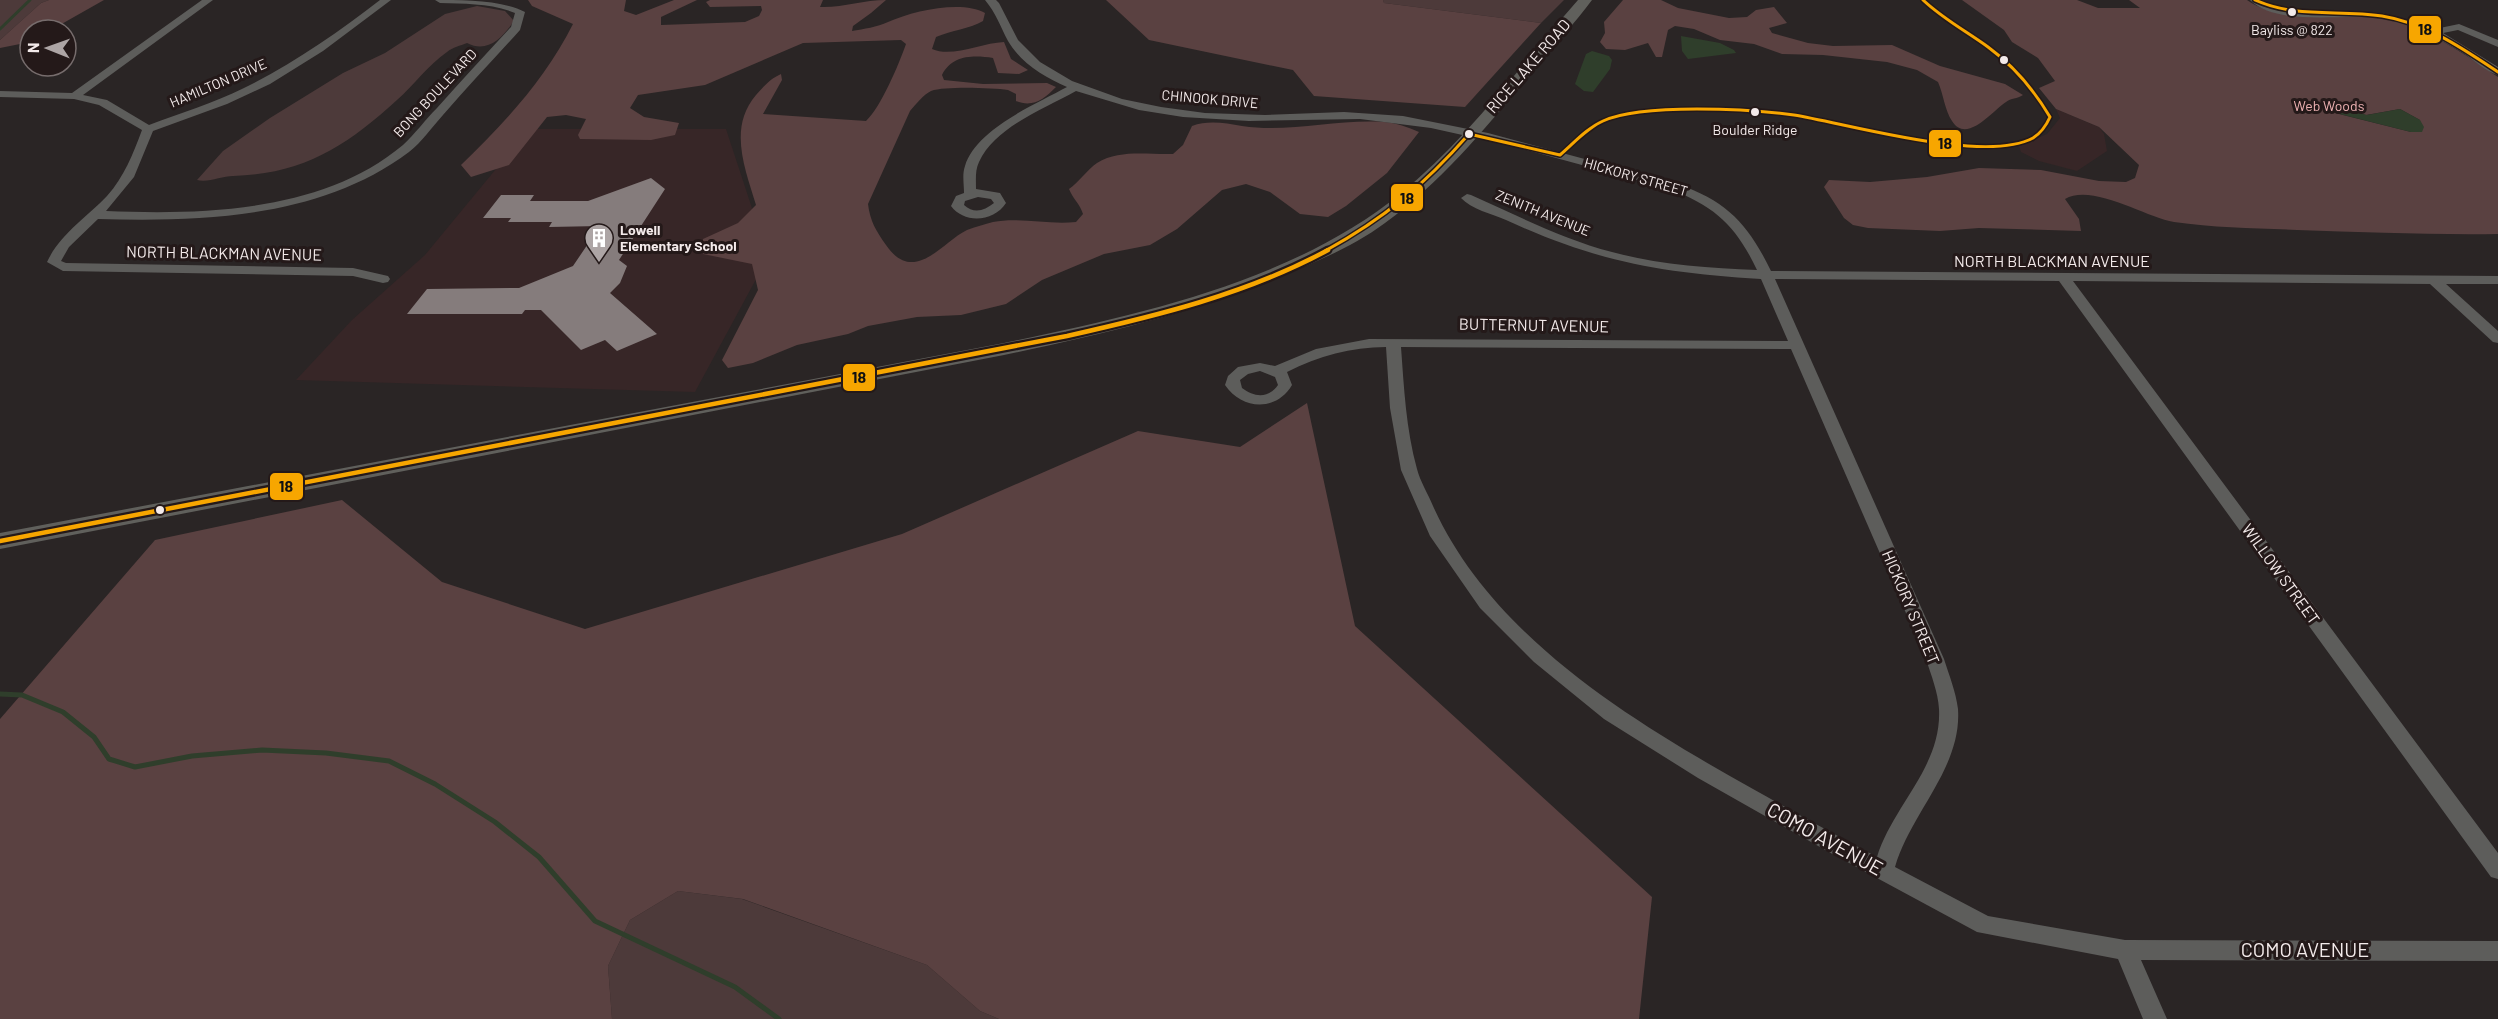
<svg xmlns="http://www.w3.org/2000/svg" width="2498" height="1019" font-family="Barlow,sans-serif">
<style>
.built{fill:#372627}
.green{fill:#4d3a3a}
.forest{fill:#5a4141;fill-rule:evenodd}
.water{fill:#2f3e2b}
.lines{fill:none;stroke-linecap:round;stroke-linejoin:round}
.stream-far1{stroke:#2f3e2b;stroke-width:3}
.stream{stroke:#2f3e2b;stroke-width:5}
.building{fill:#857c7c}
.street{fill:#5d5d5b;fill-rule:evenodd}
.secondary{fill:#60605c;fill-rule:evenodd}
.bus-1-far1-casing{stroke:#241919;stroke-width:6}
.bus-1-casing{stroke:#241919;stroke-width:9}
.bus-1-far1{stroke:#f7a600;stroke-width:3}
.bus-1{stroke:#f7a600;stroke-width:4.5}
.bus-dot{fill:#f3eaea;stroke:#241919;stroke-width:2}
.labels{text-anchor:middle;stroke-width:6;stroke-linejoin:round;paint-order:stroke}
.bus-label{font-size:14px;fill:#f3eaea;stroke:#241919}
.far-street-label{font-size:14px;fill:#f3eaea;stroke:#241919}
.far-park-label{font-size:14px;fill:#edb1b2;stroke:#241919}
.far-poi-label{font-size:14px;font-weight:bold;fill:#f3eaea;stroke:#241919;text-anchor:start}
.street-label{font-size:16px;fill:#f3eaea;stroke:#241919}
.near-street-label{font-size:20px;fill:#f3eaea;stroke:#241919}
.line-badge{stroke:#241919;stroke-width:2}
.pale-badge-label{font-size:16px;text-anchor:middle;font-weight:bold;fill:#111}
</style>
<rect width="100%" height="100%" fill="#2a2525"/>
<path class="built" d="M2056 109 2099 127 2104 134 2107 151 2077 171 2039 161 2021 152 2019 146 2047 134 2060 118Z
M529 129H726L768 257 695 392 296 380 352 320 425 255Z"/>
<path class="green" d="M0 0H49L41 3 0 40Z
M1383 0H1564L1541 23 1384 3Z
M477 6 505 11 514 21C503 37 488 54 467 43 460 46 453 47 447 52 428 65 414 85 397 100 347 146 303 174 233 176 222 176 208 183 197 180L223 151 270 118 343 73 385 53 445 14Z
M678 891 742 899 927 965 980 1011 999 1019H612L608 966 630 920Z"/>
<path class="forest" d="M49 0H104L51 30H30V42L0 48V40L41 3Z
M528 0H626L624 11 636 15 674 0H697L661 17V25L745 22 759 16 762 10 761 6 710 7 706 2 710 0H823L820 7C842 8 863 0 886 0L871 13 853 26 852 31C864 29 877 27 888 22 914 10 963 0 985 13L983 21C969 29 952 30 936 37L932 49C952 58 981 43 1004 42L1011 59 1028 70 1019 74 998 73 993 58C973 55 952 55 942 75L944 80 983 84 1047 83 1056 87C1044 99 1033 108 1016 101V94L1008 90C992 88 946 86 931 91 923 95 916 104 910 111L868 204C870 221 876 231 886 245 914 286 942 242 967 230 975 227 985 224 993 222 1020 217 1048 225 1076 222L1083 214C1080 204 1073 199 1069 189 1079 182 1087 170 1097 163 1120 149 1148 155 1173 154L1183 145 1192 126C1208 120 1225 123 1242 126 1289 133 1336 119 1384 122 1396 123 1408 127 1419 132L1387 173 1346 206 1328 217 1300 214 1270 192 1246 184 1222 190 1177 229 1150 245 1104 254 1042 280 1006 304 961 315 917 317 868 326 848 334 797 345 753 363 728 368 722 360 758 290 752 264 703 254V239L738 223 756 205C745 168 728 128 756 95 764 86 770 79 781 74L782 80 763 114 866 121C881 107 899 64 906 44L901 40 803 43 705 85 638 95 630 108 644 117 679 123 675 135 651 140 580 139 578 135 586 119 566 115 547 117 509 165 471 177 461 165C504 124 546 78 573 24L532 6Z
M1106 0H1383L1384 3 1541 23 1465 107 1314 96 1293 70 1149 40Z
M1623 0H1661L1678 8 1729 18 1747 17 1756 10 1774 7 1787 23 1769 28 1772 33 1808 43 1833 46 1892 45 1940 66 2005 84 2023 95C2017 99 2011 98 2006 102 1994 109 1967 145 1952 121 1945 111 1943 93 1938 82L1917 70 1887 62 1823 55 1782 54 1754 44 1720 40 1694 29 1675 26 1668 30 1662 57H1656L1648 43 1625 50 1606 49 1600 42 1605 33 1604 22Z
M1962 0H2077L2098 8H2140L2129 0H2247C2285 27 2345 11 2390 20 2431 30 2464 54 2498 77V234C2431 235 2364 232 2297 230 2256 228 2215 228 2174 222 2145 217 2092 183 2065 199L2079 219 2081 231 1979 228 1940 231 1868 228 1853 225 1844 218 1824 187 1829 180 1870 182 1927 177 1979 168 2041 170 2099 181 2126 182 2135 178 2139 165 2099 127 2056 109 2039 88 2055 81 2038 58 2012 42 2004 30ZM2331 106 2366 115 2400 109 2420 120 2421 130 2411 132 2335 113 2326 108Z
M1307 403 1355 626 1652 897 1639 1019H999L980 1011 927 965 743 899 678 891 630 920 608 966 612 1019H0V719L155 540 342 500 442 582 585 629 902 534 1138 431 1240 447Z"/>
<path class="water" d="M1681 36 1720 43 1734 50 1736 53 1688 59 1682 51Z
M1592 51 1609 56 1612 60 1610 69 1593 92 1584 91 1575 84 1586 54Z
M2331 106 2367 115 2400 109 2420 120 2424 127 2422 132H2411L2328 111 2326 108Z"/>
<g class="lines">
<path class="stream-far1" d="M0 29 30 0"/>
<path class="stream" d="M0 694 22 695 63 712 94 737 109 759 135 767 192 756 262 750 326 753 389 761 435 784 495 822 539 857 595 921 735 987 779 1019"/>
</g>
<path class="building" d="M651 178 665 189 619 260 627 266 620 283 610 293 657 334 617 351 605 340 581 350 541 310H525L522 314H407L427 289 519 288 573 266 600 226 549 227 552 222H508L511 218H483L501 195H534L530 201H588Z"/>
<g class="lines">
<path class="street" d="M202 0H213L83 95 107 100 149 125C181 113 213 103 244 88 293 64 337 33 380 0H391L323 51 270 84 227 104 153 131 134 177 106 211C204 215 323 212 403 145 415 134 425 120 437 108 461 81 486 54 511 27L515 13C491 3 465 4 440 3L435 0C462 0 503 0 525 12L520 30C494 59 468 86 443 115 432 127 422 142 409 152 321 218 203 222 98 219L69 247 61 261 66 263 353 268 388 276 390 279 388 282 383 283 353 276 63 271 47 262C60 234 86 218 107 196 124 177 133 154 142 130L99 105 74 99 0 97V91L72 93Z
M985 0H996L999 3 1018 40 1040 62 1072 81 1122 99 1161 107 1205 113 1265 115 1344 112 1403 116 1488 133 1678 184C1728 202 1748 224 1771 271L2498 276V284H2446L2498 331V343L2493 342 2430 284 2073 281 2498 853V879L2491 877 2059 281 1775 279 1944 659C1949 675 1956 692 1958 709 1962 768 1911 812 1895 867L1988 916 2125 940 2498 941V961L2141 960 2167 1019H2143L2118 959 1977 932 1827 851 1698 778 1604 719 1534 662 1480 608 1430 536 1401 470 1390 408 1386 347C1351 347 1319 356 1287 372L1292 385C1276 412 1242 410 1225 385L1228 376 1238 367 1260 363 1275 366 1316 349 1369 339 1788 341 1761 279C1662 273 1597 262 1506 220 1492 214 1471 209 1461 198L1467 194 1471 195C1518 216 1563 239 1612 252 1659 265 1708 268 1757 270 1736 226 1716 207 1670 189L1512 146 1431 128 1360 119 1249 121 1183 117 1139 110 1076 91C1044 109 995 127 979 162 975 170 976 180 976 189L1000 193 1006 203C994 222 964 224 951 206L956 196 964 193C964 184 962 174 965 166 976 129 1036 104 1067 87 1044 77 1021 63 1008 41 1000 26 996 13 985 0ZM978 197 991 199 994 203C984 211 974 214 964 205L965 201ZM1401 347 1791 349 1926 659C1931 675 1938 692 1939 709 1942 767 1893 805 1877 857 1835 835 1794 812 1753 789 1633 722 1492 637 1433 506 1428 494 1420 481 1417 469 1406 429 1404 388 1401 347ZM1260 371 1275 377 1278 385C1268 399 1254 397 1242 388L1240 380 1248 374Z
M2250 0H2262L2282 8 2298 10 2382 13 2435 29 2459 24 2498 40V47L2458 30 2443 33 2498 67V75C2486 72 2474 60 2463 53 2439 38 2412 25 2384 19 2346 12 2279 28 2250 0Z"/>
<path class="secondary" d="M1578 0H1592C1575 23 1555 44 1536 67 1490 123 1444 180 1385 223 1354 246 1318 261 1284 275 1194 313 1099 335 1004 355L0 549V533L1004 343C1137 315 1292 282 1400 194 1468 139 1520 66 1578 0Z"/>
<g class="bus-1-far1-casing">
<path id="bus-1-far1" d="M2255 0C2297 19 2339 9 2382 16 2426 23 2462 48 2498 72
M1325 251C1385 218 1424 185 1469 134L1560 155C1573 144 1587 128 1603 121 1642 103 1751 109 1794 115 1849 124 1985 164 2033 138 2041 133 2046 126 2050 117 2034 90 2014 66 1988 47 1966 31 1943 19 1923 0"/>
</g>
<g class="bus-1-casing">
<path id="bus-1" d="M0 541 1067 336C1156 316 1247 294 1328 250"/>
</g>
<use href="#bus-1-far1" class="bus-1-far1"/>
<use href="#bus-1" class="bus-1"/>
</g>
<defs>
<g id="building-pin" transform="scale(1.5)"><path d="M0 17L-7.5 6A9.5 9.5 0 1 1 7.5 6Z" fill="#ada5a5" stroke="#241919"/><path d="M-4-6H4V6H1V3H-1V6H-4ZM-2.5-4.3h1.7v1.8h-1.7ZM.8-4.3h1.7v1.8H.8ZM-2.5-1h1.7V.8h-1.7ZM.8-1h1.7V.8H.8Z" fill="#fff"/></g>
</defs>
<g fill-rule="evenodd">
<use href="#building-pin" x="599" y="238"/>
</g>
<g class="bus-dot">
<circle cx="2292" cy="12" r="5"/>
<circle cx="2004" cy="60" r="5"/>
<circle cx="1755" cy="112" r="5"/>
<circle cx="1469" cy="134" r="5"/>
<circle cx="160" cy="510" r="5"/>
</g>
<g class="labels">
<g class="bus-label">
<text x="2292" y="35">Bayliss @ 822</text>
<text x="1755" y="135">Boulder Ridge</text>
</g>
<g class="far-street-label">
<text transform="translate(218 83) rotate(-23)" y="5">HAMILTON DRIVE</text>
<text transform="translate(435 93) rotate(-47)" y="5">BONG BOULEVARD</text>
<text transform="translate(1210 99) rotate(5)" y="5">CHINOOK DRIVE</text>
<text transform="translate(1636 177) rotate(16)" y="5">HICKORY STREET</text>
<text transform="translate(1543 213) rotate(22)" y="5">ZENITH AVENUE</text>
</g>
<g class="far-park-label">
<text x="2329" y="111">Web Woods</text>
</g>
<g class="far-poi-label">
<text x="620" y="235">Lowell<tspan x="620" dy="16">Elementary School</tspan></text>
</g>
<g class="street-label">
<text transform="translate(1528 66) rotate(-49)" y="6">RICE LAKE ROAD</text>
<text transform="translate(224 253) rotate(1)" y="6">NORTH BLACKMAN AVENUE</text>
<text x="2052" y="267">NORTH BLACKMAN AVENUE</text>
<text transform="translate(1534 325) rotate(1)" y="6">BUTTERNUT AVENUE</text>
<text transform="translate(2281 574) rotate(54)" y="6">WILLOW STREET</text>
<text transform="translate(1911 607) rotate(67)" y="6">HICKORY STREET</text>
</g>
<g class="near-street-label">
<text transform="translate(1825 839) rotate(29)" y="7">COMO AVENUE</text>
<text x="2305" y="957">COMO AVENUE</text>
</g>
</g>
<g class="line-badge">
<rect x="2408" y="15" width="34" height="29" rx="6" fill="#f7a600"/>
<rect x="1928" y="129" width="34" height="29" rx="6" fill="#f7a600"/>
<rect x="1390" y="183" width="34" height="29" rx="6" fill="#f7a600"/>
<rect x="842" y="363" width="34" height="29" rx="6" fill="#f7a600"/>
<rect x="269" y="472" width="35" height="29" rx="6" fill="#f7a600"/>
</g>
<g class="pale-badge-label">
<text x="2425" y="35">18</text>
<text x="1945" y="149">18</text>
<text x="1407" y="204">18</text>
<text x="859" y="383">18</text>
<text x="286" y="492">18</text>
</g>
<g transform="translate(48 48) rotate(271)"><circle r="28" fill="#241919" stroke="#776d6d" stroke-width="1.5"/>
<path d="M0-4.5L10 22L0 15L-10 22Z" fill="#ada5a5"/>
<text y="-9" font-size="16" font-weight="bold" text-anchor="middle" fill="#f3eaea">N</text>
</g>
</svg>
